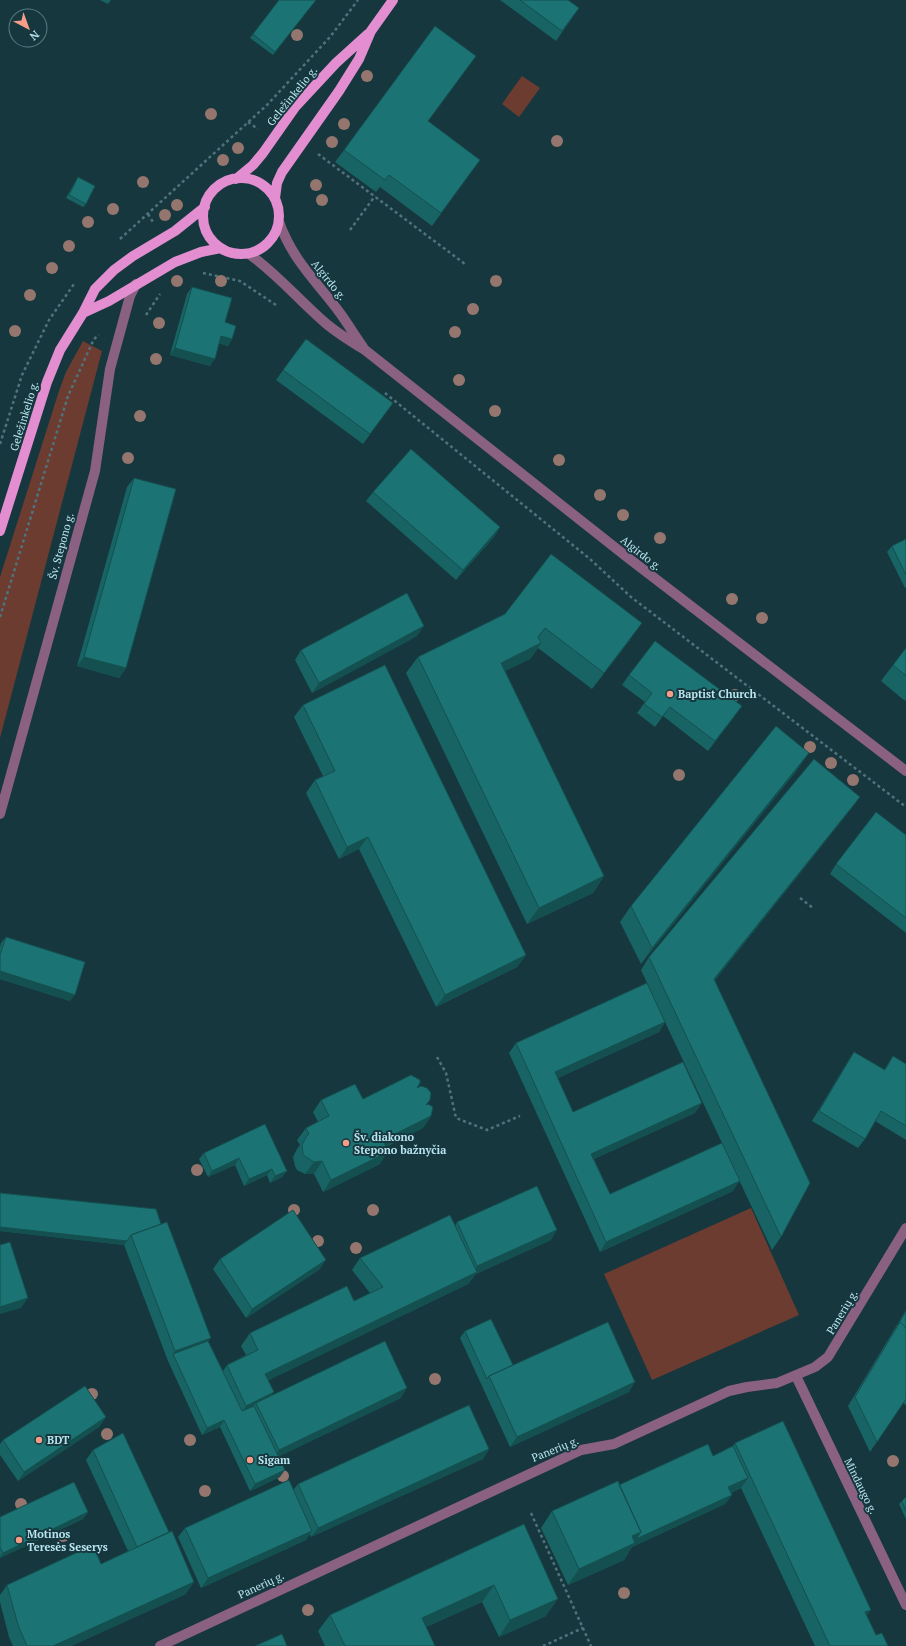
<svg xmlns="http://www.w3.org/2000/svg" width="906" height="1646" font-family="'PT Serif',serif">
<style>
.green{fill:#6c3c31}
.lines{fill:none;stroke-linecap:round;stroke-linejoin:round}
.path{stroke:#4f737c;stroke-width:2.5;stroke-dasharray:3 3;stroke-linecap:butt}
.minor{stroke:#8a6181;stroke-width:10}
.major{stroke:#e28ed1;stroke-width:10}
.tree{fill:#94766e}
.wall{fill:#186363;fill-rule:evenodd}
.shaded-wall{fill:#145050}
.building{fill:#1c7373;stroke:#145050}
.poi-dot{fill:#f49e89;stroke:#17373e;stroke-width:1.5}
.labels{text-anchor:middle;stroke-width:4;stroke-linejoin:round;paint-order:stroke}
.street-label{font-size:11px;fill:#b8e5f0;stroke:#17373e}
.poi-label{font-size:11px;font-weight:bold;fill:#b8e5f0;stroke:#17373e;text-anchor:start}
</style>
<rect width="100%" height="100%" fill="#17373e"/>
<path class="green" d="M522 76 540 88 519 117 502 104Z
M83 341 102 351 0 738V577L59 391 66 372Z
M751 1208 799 1315 652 1380 604 1274Z"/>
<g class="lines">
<path class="path" d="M248 122 258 129
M318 154 465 264
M148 214 153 222
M350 230 375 196
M120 239 267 105 330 37 358 0
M203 273 240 281 276 305
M146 315 160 294
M385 393 590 559 631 597 906 807
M0 444 22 375 49 320 74 284
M0 617 68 396 94 339 99 335
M800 898 813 908
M437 1057 446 1073 456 1118 487 1130 520 1116
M531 1513 591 1646
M543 1646 583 1628"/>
<path class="minor" d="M279 222C293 261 317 282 340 313 348 324 355 336 363 347
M249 254C276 273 297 298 322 320 335 332 350 341 365 350L627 557 906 771
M0 814 95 471 110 369 130 296 136 284
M796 1376 906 1605
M160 1646 581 1450 614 1444 729 1391 747 1387 777 1383 815 1367 828 1357 906 1228"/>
<path class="major" d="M203 216a38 38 0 1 1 76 0a38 38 0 1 1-76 0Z
M236 179 253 165 263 153 296 106 336 63 368 34
M275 198 277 183 282 172 339 91 359 59 371 31 393 0
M83 313 109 301 175 262 201 252 221 248
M0 531 47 382 60 350 83 313 95 289 114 270 133 256 175 231 205 207"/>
</g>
<g class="tree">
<circle cx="297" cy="35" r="6"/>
<circle cx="367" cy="76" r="6"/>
<circle cx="211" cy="114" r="6"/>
<circle cx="344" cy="124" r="6"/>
<circle cx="557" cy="141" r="6"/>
<circle cx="332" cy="142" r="6"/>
<circle cx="238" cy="148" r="6"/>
<circle cx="223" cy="160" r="6"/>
<circle cx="143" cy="182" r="6"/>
<circle cx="316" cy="185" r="6"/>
<circle cx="322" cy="200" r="6"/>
<circle cx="177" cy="205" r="6"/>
<circle cx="113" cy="209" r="6"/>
<circle cx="165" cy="215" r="6"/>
<circle cx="88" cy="222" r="6"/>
<circle cx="69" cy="246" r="6"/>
<circle cx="52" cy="268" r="6"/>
<circle cx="177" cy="281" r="6"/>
<circle cx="221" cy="281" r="6"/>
<circle cx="496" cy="281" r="6"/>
<circle cx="30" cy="295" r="6"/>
<circle cx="473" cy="309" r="6"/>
<circle cx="159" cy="323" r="6"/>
<circle cx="15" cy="331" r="6"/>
<circle cx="455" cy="332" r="6"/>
<circle cx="156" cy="359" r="6"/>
<circle cx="459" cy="380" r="6"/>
<circle cx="495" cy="411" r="6"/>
<circle cx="140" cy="416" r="6"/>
<circle cx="128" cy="458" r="6"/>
<circle cx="559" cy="460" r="6"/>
<circle cx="600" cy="495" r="6"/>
<circle cx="623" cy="515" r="6"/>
<circle cx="660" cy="538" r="6"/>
<circle cx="732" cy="599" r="6"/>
<circle cx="762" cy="618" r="6"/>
<circle cx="735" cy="695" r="6"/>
<circle cx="810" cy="747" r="6"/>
<circle cx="831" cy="763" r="6"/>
<circle cx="679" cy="775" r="6"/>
<circle cx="853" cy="780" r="6"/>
<circle cx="197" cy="1170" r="6"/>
<circle cx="294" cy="1210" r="6"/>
<circle cx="373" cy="1210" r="6"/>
<circle cx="318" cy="1241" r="6"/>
<circle cx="356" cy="1248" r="6"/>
<circle cx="435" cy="1379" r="6"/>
<circle cx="92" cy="1394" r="6"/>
<circle cx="107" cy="1434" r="6"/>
<circle cx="190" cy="1440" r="6"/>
<circle cx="893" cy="1461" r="6"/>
<circle cx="283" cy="1476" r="6"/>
<circle cx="205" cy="1491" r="6"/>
<circle cx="21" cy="1504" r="6"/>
<circle cx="63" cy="1536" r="6"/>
<circle cx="624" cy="1593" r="6"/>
<circle cx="308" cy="1610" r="6"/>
</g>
<path class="wall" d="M100 0H111L108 4Z
M316 0 273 55 250 38 253 34Z
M500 0H568L579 8 556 41Z
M476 56 428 121 480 160 432 226 380 187 376 192 335 162 344 150Z
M78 177 86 204 83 207 66 198Z
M192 287 225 322 232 339 228 346 219 343 210 366 170 355 187 294Z
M283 370 393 403 363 444 276 380Z
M134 478 126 668 119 678 77 666 127 487Z
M373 492 500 527 494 537 456 580 366 501Z
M906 539V587L905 588 887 552 892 546Z
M505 614 630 640 592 689 538 648 530 659 505 671 604 876 593 893 527 924 406 673 418 657Z
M417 636 312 693 295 660 301 650Z
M906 648V699L905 701 881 681 893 665Z
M629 675 735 716 708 751 663 716 655 727 637 713 645 702 622 685Z
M303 705 526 955 517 967 436 1007 359 849 339 859 306 793 315 780 323 776 294 717Z
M798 769 641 964 620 922 631 906Z
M860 797 851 809 715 980 781 1237 772 1250 723 1146 733 1191 600 1252 509 1053 516 1043 647 983 641 970 649 957ZM665 1022 722 1143 610 1194 594 1159 695 1113 573 1112 558 1078 659 1032Z
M906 835V933L830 874 836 864Z
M6 937 70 1001 0 979V947L1 943Z
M854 1052 884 1070 893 1056 906 1064V1140L875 1121 865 1139 858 1148 812 1121 848 1061Z
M417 1088 430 1100 427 1104 431 1116 423 1128 386 1147 380 1164 323 1192 314 1174H305L297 1170 295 1166 293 1157 297 1149 300 1145 297 1140 306 1128 318 1122 313 1112 321 1100 363 1099Z
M265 1124 287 1171 282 1177 270 1183 267 1175 244 1186 235 1165 208 1177 199 1159 204 1153Z
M0 1193 161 1224 208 1341 223 1371 227 1365 246 1355 241 1346 250 1333 354 1301 370 1293 352 1270 360 1258 455 1226 457 1222 551 1240 476 1274 468 1284 268 1380 274 1392 272 1395 401 1398 279 1456 280 1477 250 1491 220 1427 202 1435 168 1361 124 1245 0 1231Z
M220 1259 320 1269 246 1318 213 1269Z
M906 1310V1405L903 1403 870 1452 848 1406Z
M465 1331 513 1365 629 1392 510 1447 460 1338Z
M106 1417 99 1427 18 1481 0 1455V1444L3 1440Z
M735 1443 867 1616 876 1635 888 1646H815L741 1488 731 1493 732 1495 725 1504 632 1547 624 1560 568 1585 541 1528 552 1511 619 1485 713 1456 733 1446Z
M489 1449 483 1459 311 1537 310 1534 306 1540 201 1588 178 1537 185 1528 294 1489 298 1484Z
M93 1450 186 1594 71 1646H13L9 1637 0 1602V1595L7 1585 101 1564 128 1551 86 1460Z
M906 1497V1519L899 1504Z
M88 1512 83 1519 0 1558V1517Z
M524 1524 546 1616 499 1637 482 1602 426 1627 435 1646H325L318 1631 330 1615Z"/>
<path class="shaded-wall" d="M221 336 232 339 228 346 217 343Z
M175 348 215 359 210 366 170 355Z
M500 527 494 537 456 580 463 570Z
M642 623 630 640 592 689 604 673Z
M424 626 417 636 312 693 319 683Z
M545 628 531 648 541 643 530 659 489 679 501 663Z
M84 657 126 668 119 678 77 666Z
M742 706 735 716 708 751 715 741Z
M809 753 798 769 641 964 652 948Z
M860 797 851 809 706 991 714 979Z
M368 837 359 849 339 859 347 847Z
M604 876 593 893 527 924 539 908Z
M526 955 517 967 436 1007 445 995Z
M0 971 75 995 70 1001 0 979Z
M665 1022 659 1032 549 1082 555 1072Z
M702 1103 695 1113 585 1163 591 1154Z
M431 1116 423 1128 374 1152 383 1140Z
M388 1152 380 1164 323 1192 331 1180Z
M239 1158 235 1165 208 1177 212 1171Z
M322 1161 314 1174H305L314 1162Z
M272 1169 267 1175 244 1186 249 1179Z
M287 1171 282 1177 270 1183 275 1176Z
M740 1181 733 1191 600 1252 606 1242Z
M0 1227 127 1241 124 1245 0 1231Z
M557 1230 551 1240 476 1274 468 1284 257 1386 265 1374 472 1274 477 1266Z
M326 1260 320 1269 246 1318 252 1309Z
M28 1298 21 1308 0 1314V1307Z
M211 1338 204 1347 173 1354 175 1351Z
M635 1382 629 1392 510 1447 517 1437Z
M407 1388 401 1398 272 1460 279 1450Z
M274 1392 265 1404 256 1403 249 1412 238 1418 246 1406Z
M106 1417 99 1427 18 1481 24 1472Z
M224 1420 220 1427 202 1435 207 1428Z
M489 1449 483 1459 311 1537 318 1528Z
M285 1470 280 1477 250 1491 255 1484Z
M748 1478 741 1488 722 1497 728 1487Z
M732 1495 725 1504 632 1547 624 1560 568 1585 579 1569 632 1536Z
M88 1512 83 1519 0 1558V1557L3 1553Z
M312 1531 306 1540 201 1588 208 1578Z
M194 1582 186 1594 71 1646H53Z
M494 1585 482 1602 410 1634 422 1618Z
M558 1599 546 1616 499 1637 510 1620Z
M871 1610 862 1622 865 1612Z"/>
<path class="building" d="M279 0H316L275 52 253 34Z
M520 0H568L579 8 562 31Z
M435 26 476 56 428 121 480 160 441 213 389 175 385 180 344 150Z
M78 177 95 186 86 204 69 195Z
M192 287 232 298 225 322 236 326 232 339 221 336 215 359 175 348Z
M306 339 393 403 370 434 283 370Z
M411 449 500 527 463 570 373 492Z
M134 478 176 489 126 668 84 657Z
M906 539V575L892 546Z
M551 554 642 623 604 673 545 628 538 637 541 643 501 663 604 876 539 908 418 657 505 614Z
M407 593 424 626 319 683 301 650Z
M655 641 742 706 715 741 670 707 662 717 644 704 652 693 629 675Z
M906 648V676L893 665Z
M385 665 526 955 445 995 368 837 347 847 315 780 335 771 303 705Z
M776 726 809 753 652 948 631 906Z
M814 759 860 797 714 979 810 1183 781 1237 649 957Z
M876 812 906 835V918L836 864Z
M6 937 85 962 75 995 0 971V955Z
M647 983 665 1022 555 1072 573 1112 683 1062 702 1103 591 1154 610 1194 722 1143 740 1181 606 1242 516 1043Z
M854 1052 885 1070 893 1056 906 1064V1126L881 1111 865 1139 819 1111Z
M411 1075 420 1080V1083L417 1088 421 1086 427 1088 431 1093 430 1100 426 1105 428 1104 433 1107 431 1116 383 1140 388 1152 331 1180 322 1161 314 1162 306 1157 303 1154 302 1145 306 1137 309 1134 306 1128 329 1116 321 1100 355 1084 363 1099Z
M265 1124 287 1171 275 1176 272 1169 249 1179 239 1158 212 1171 204 1153Z
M537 1186 557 1230 477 1266 457 1222Z
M0 1193 156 1209 161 1224 131 1235 127 1241 0 1227Z
M293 1210 326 1260 252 1309 220 1259Z
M450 1215 477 1272 265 1374 274 1392 246 1406 227 1365 258 1350 250 1333 347 1286 354 1301 383 1287 360 1258Z
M167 1222 211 1338 175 1351 131 1235Z
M10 1242 28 1298 0 1307V1245Z
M906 1311V1328L900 1322 898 1325Z
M491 1319 513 1365 489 1376 487 1379 465 1331Z
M608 1322 635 1382 517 1437 489 1376Z
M900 1322 906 1328V1399L877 1442 855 1397Z
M208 1341 242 1411 254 1406 285 1470 255 1484 224 1420 207 1428 173 1354Z
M385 1341 407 1388 279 1450 256 1403Z
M85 1386 106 1417 24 1472 3 1440Z
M469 1405 489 1449 318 1528 298 1484Z
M783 1421 871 1610 865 1612 876 1635 882 1633 888 1646H830L735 1443Z
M123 1433 169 1532 137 1547 93 1450Z
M708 1444 713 1456 733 1446 748 1478 728 1487 732 1495 636 1539 641 1532 619 1485Z
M289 1480 312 1531 208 1578 185 1528Z
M618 1481 641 1532 632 1536 635 1543 579 1569 552 1511Z
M74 1482 88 1512 3 1553 0 1547V1517Z
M906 1497V1511L902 1501Z
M524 1524 558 1599 510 1620 494 1585 422 1618 435 1646H345L330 1615Z
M172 1531 194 1582 53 1646H27L18 1625 7 1585 93 1545 101 1564Z
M282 1634 287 1646H255Z"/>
<g class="poi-dot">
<circle cx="670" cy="694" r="4"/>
<circle cx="346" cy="1143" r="4"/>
<circle cx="39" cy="1440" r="4"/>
<circle cx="250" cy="1460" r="4"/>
<circle cx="19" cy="1540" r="4"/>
</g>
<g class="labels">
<g class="street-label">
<text transform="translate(292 96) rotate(-51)" y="4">Geležinkelio g.</text>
<text transform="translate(329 280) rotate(51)" y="4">Algirdo g.</text>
<text transform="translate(24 416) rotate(-73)" y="4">Geležinkelio g.</text>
<text transform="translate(61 546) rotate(-75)" y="4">Šv. Stepono g.</text>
<text transform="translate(641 553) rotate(38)" y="4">Algirdo g.</text>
<text transform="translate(842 1312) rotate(-59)" y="4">Panerių g.</text>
<text transform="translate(555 1449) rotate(-22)" y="4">Panerių g.</text>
<text transform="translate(861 1486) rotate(64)" y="4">Mindaugo g.</text>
<text transform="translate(261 1585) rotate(-25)" y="4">Panerių g.</text>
</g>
<g class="poi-label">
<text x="678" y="698">Baptist Church</text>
<text x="354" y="1141">Šv. diakono<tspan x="354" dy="13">Stepono bažnyčia</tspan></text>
<text x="47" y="1444">BDT</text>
<text x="258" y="1464">Sigam</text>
<text x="27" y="1538">Motinos<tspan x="27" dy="13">Teresės Seserys</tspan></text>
</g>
</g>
<g transform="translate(28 28) rotate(139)"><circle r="19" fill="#17373e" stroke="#577d85"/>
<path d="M0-3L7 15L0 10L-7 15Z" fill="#f49e89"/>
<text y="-6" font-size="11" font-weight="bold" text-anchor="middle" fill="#b8e5f0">N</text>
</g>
</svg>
